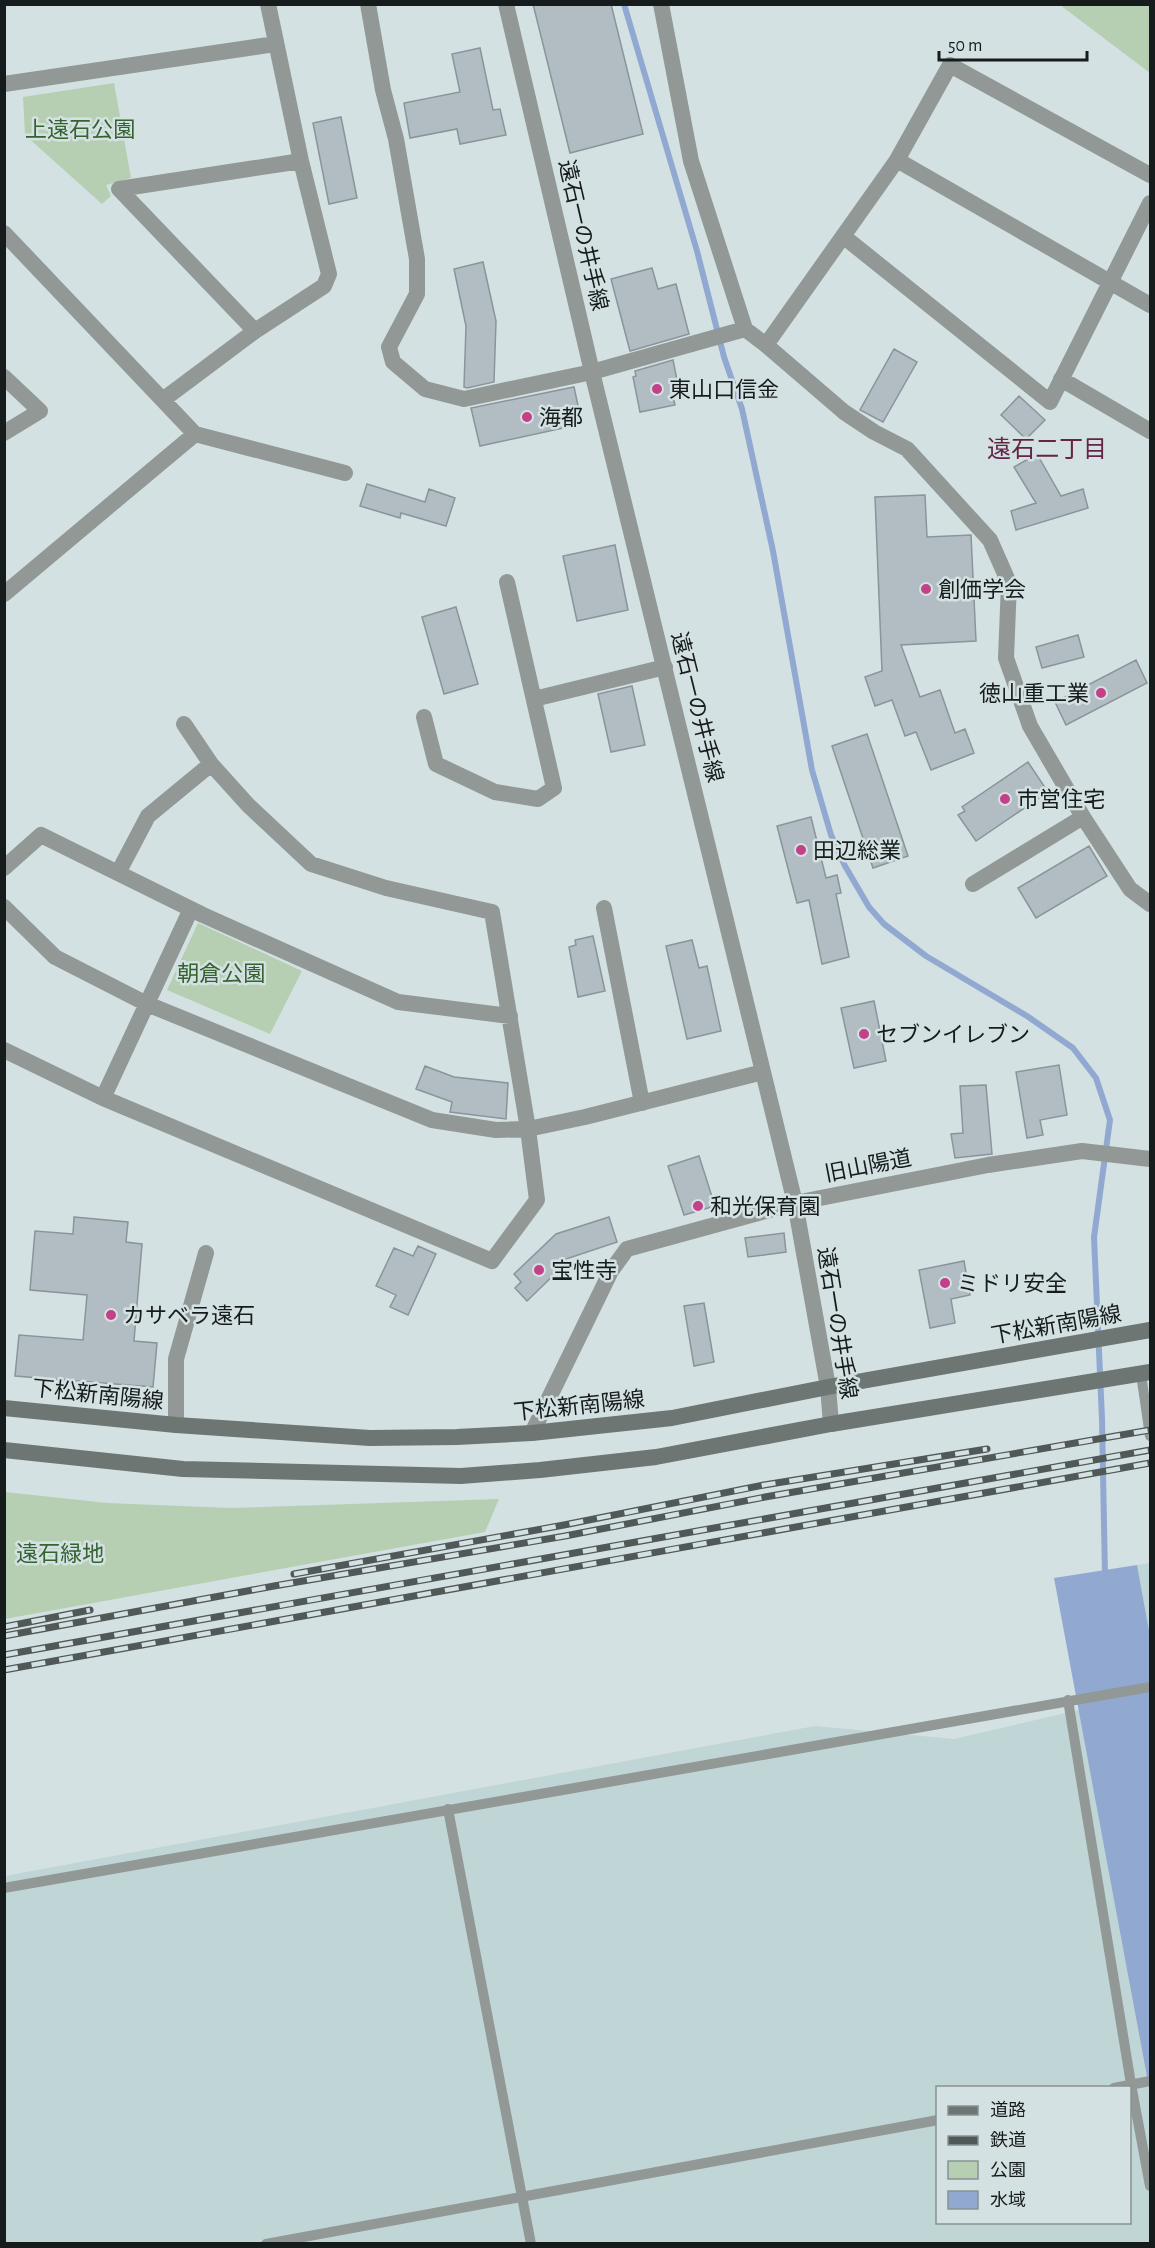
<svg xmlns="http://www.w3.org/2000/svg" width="1155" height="2248" font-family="'Alegreya Sans','Noto Sans JP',sans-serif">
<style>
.built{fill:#bfd5d6;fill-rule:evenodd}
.green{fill:#b6cfb3}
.water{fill:#91a9d1}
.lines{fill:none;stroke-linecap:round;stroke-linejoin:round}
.stream{stroke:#91a9d1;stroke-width:6}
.building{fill:#b2bdc3;stroke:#8a949a;stroke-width:1.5}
.service{stroke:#929896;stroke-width:10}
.minor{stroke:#929896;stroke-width:16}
.tertiary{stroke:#929896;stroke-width:16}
.secondary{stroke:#6e7673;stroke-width:16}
.rail-casing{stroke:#515858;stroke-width:7}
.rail{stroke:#d4e1e2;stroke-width:4.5;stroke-dasharray:14;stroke-linecap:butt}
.poi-dot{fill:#c34188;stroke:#d4e1e2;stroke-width:2}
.labels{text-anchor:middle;stroke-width:5;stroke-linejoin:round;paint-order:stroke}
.park-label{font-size:22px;fill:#346330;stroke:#d4e1e2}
.street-label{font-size:22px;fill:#161b1b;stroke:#d4e1e2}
.poi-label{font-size:22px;fill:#161b1b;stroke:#d4e1e2;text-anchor:start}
.neighbourhood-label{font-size:24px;fill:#642446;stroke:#d4e1e2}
</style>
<rect width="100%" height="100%" fill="#d4e1e2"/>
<path class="built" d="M1150 1563V1636L1137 1565Z
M1079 1710 1150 2094V2243L5 2244V1876L815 1726 954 1739ZM938 2088H1130V2222H938Z"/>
<path class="green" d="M1060 5H1150V73Z
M114 83 131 178 106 185 111 196 102 204 25 135 23 97Z
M198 923 302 971 270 1034 167 990Z
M5 1492 107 1503 231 1508 499 1499 485 1532 5 1619Z"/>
<path class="water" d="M1137 1565 1150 1636V2093L1054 1578Z"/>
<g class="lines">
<path class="stream" d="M624 4 697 251 724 357 742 409 773 551 812 770 831 835 845 866 869 907 884 924 926 956 1027 1016 1073 1048 1096 1078 1110 1120 1094 1237 1102 1419 1105 1576"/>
</g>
<path class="building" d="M533 4H611L643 134 570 153Z
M480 48 493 110 500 109 506 135 460 144 457 129 410 138 404 103 460 92 452 54Z
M341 117 357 198 329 204 313 123Z
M483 262 496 321 494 382 467 388 464 387 466 326 454 269Z
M652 268 658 289 676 284 689 334 630 351 611 279Z
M894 349 917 362 883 422 860 410Z
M673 360 679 390 672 392 675 405 640 412 633 377 636 376 635 371Z
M574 387 582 424 480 446 471 408Z
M1019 396 1045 420 1026 439 1001 415Z
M1037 454 1061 496 1083 489 1088 508 1016 530 1011 511 1036 503 1014 467Z
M367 484 425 502 429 489 455 498 446 526 401 513 400 518 360 506Z
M925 495 927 537 971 535 976 641 901 645 920 697 940 690 955 733 965 729 974 753 931 770 916 732 905 736 892 700 875 706 865 677 882 671 875 497Z
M615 545 628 610 577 621 563 556Z
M456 607 478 684 444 694 422 617Z
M1078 635 1084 657 1042 668 1036 647Z
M1136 660 1147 683 1066 725 1055 702Z
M632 686 645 745 611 752 598 694Z
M867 734 908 856 873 868 832 746Z
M1028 762 1048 792 976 841 958 815 965 811 962 807Z
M811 817 826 878 837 875 841 893 836 894 849 957 822 964 809 900 797 903 777 826Z
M1089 846 1107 876 1036 918 1018 888Z
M593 936 605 991 578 997 569 947 576 945 575 940Z
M692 940 699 968 707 966 721 1031 687 1039 666 946Z
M874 1001 886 1061 854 1068 841 1008Z
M1059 1065 1067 1115 1040 1120 1043 1135 1027 1138 1016 1072Z
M425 1066 454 1077 508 1083 506 1119 450 1112 452 1102 416 1089Z
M986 1085 992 1154 955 1158 951 1134 963 1133 960 1086Z
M699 1156 715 1206 684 1215 668 1166Z
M74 1217 128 1222 126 1242 142 1244 134 1341 157 1343 153 1387 15 1376 19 1335 83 1340 87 1295 30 1290 35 1231 73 1234Z
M609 1217 617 1242 563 1260V1266L527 1301 515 1288 521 1282 514 1274 556 1234Z
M784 1233 786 1252 748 1257 745 1238Z
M418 1246 436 1254 408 1315 390 1307 396 1295 376 1286 394 1248 413 1256Z
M964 1261 970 1295 951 1299 955 1323 930 1328 919 1270Z
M704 1303 714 1362 694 1366 684 1306Z"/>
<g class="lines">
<path class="service" d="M1141 1374 1150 1436
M1068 1700 1131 2084 1150 2186
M448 1809 531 2244
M4 1888 1150 1687
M1114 2088 1150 2081
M266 2244 938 2120"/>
<path class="minor" d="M368 4 383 90 396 139 417 259V294L389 347 393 362 425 389 464 399 592 372 745 329
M661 4 691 161 745 329 766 345 844 412 874 432 907 449 990 540 1009 583 1006 658 1030 726 1083 817 1130 889 1150 904
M4 84 275 44
M897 160 1150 305
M4 233 195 434 345 473
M843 236 1050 402 1150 203
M255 331 119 189 301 161
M766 345 897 160 950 65 1150 175
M4 377 40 411 4 433
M1061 379 1150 431
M164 399 255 331 324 286 329 274 301 161 268 4
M4 594 195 434
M534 699 665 667
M424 717 436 764 495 792 538 799 554 788 507 582
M4 868 41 835 203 915 398 1002 510 1016
M118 873 148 816 211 764
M973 884 1083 817
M4 907 55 957 147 1004 432 1120 496 1130 528 1129
M604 908 642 1103
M4 1050 103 1098 492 1261 537 1200 528 1129 492 912 386 888 311 864 248 805 211 764 184 724
M103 1098 191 909
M176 1425V1359L206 1253
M532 1433 611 1271 627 1249 795 1203 988 1165 1082 1151 1150 1159"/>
<path class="tertiary" d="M506 4 592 372 795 1203 828 1387 831 1424
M528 1129 585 1117 763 1072"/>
<path class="secondary" d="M4 1408 176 1425 370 1438 457 1437 532 1433 672 1418 828 1387 1150 1330
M4 1450 183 1469 461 1476 540 1470 656 1457 831 1424 1150 1372"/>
<g class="rail-casing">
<path id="rail" d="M294 1574 564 1525 764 1485 987 1449
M4 1627 90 1610
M4 1636 274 1586 565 1536 765 1497 1150 1430
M4 1655 1150 1450
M4 1670 1150 1463"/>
</g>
<use href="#rail" class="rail"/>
</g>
<g class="poi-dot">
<circle cx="657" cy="389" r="6"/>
<circle cx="527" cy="417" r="6"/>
<circle cx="926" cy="589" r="6"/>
<circle cx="1101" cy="693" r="6"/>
<circle cx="1005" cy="799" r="6"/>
<circle cx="801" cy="850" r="6"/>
<circle cx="864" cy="1034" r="6"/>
<circle cx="698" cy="1206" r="6"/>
<circle cx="539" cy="1270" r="6"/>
<circle cx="945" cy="1283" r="6"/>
<circle cx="111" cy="1315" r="6"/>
</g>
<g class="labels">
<g class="park-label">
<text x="80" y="137">上遠石公園</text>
<text x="221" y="981">朝倉公園</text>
<text x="60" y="1561">遠石緑地</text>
</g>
<g class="street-label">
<text transform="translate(584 235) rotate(77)" y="8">遠石一の井手線</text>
<text transform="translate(698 707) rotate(76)" y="8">遠石一の井手線</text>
<text transform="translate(868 1165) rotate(-11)" y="8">旧山陽道</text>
<text transform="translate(838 1323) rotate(81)" y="8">遠石一の井手線</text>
<text transform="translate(1056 1324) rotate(-10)" y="8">下松新南陽線</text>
<text transform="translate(98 1394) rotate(6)" y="8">下松新南陽線</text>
<text transform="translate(579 1405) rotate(-6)" y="8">下松新南陽線</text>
</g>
<g class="poi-label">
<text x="669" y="397">東山口信金</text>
<text x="539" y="425">海都</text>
<text x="938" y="597">創価学会</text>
<text x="1089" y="701" text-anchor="end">徳山重工業</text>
<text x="1017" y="807">市営住宅</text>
<text x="813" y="858">田辺総業</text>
<text x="876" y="1042">セブンイレブン</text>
<text x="710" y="1214">和光保育園</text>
<text x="551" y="1278">宝性寺</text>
<text x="957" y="1291">ミドリ安全</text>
<text x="123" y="1323">カサベラ遠石</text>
</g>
<g class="neighbourhood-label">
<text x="1047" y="457">遠石二丁目</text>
</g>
</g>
<rect width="1155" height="2248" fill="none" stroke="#161b1b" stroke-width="12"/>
<rect x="936" y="2086" width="195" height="138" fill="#d4e1e2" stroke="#889292" stroke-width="1.5"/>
<rect x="948" y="2106" width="30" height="9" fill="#6e7673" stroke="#889292" stroke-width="1.5"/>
<text x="990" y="2116" font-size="18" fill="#161b1b">道路</text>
<rect x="948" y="2136" width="30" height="9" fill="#515858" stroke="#889292" stroke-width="1.5"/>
<text x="990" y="2146" font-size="18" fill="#161b1b">鉄道</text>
<rect x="948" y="2161" width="30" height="18" fill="#b6cfb3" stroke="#889292" stroke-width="1.5"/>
<text x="990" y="2176" font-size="18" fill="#161b1b">公園</text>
<rect x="948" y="2191" width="30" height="18" fill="#91a9d1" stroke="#889292" stroke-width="1.5"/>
<text x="990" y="2206" font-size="18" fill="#161b1b">水域</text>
<path d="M939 51v9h148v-9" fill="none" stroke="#161b1b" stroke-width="3"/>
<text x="948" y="51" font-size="18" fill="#161b1b" stroke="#d4e1e2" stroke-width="4.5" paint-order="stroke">50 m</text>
</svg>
